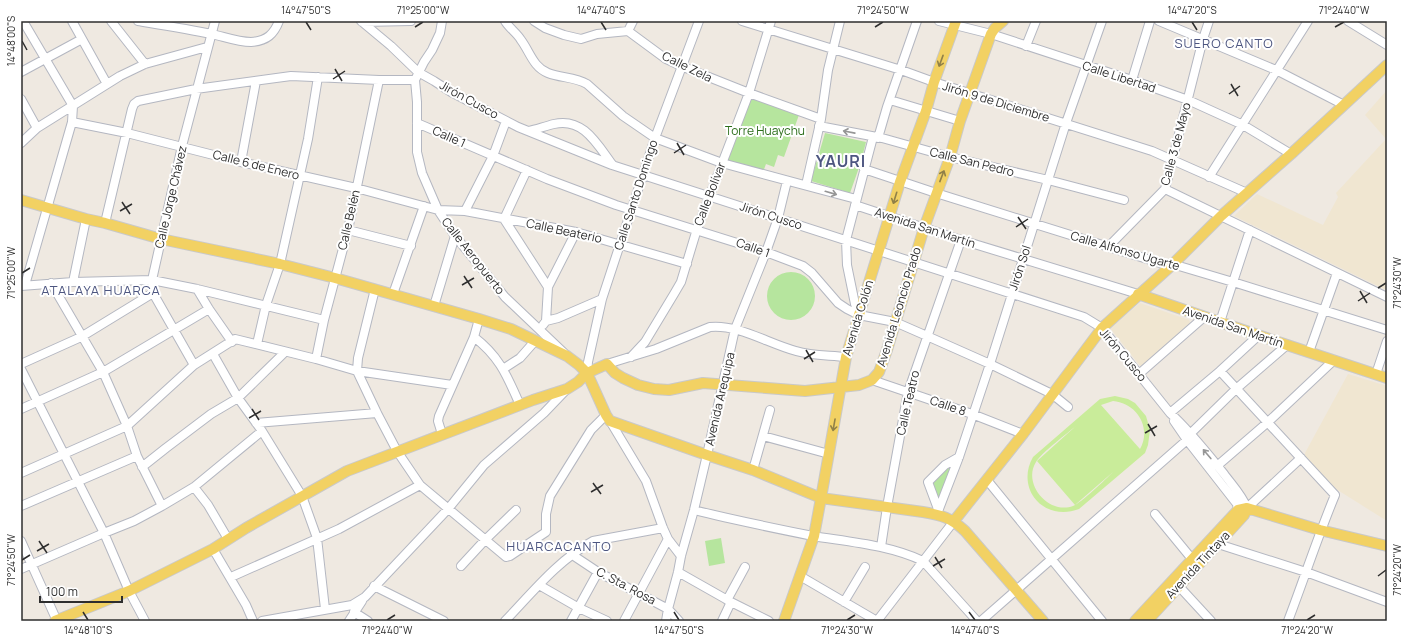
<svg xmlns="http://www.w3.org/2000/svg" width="1408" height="642" font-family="Manrope,sans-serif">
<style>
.education{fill:#f0e6d1}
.green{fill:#b6e59e}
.pitch{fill:#c9ec9a;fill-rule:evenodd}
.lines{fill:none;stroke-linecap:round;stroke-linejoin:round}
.minor-casing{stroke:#b4b7c1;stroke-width:10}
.major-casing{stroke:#c9c9c9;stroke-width:12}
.minor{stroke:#fff;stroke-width:8}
.major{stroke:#f2d163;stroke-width:10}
.oneway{stroke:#908048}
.oneway2{stroke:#969696}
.ticks{fill:none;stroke:#2e2e2e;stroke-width:1.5}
.labels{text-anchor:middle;stroke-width:4;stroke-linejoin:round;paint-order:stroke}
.street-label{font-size:12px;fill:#2e2e2e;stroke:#fff}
.park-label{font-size:12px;fill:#2c6e1b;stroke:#fff}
.neighbourhood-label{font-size:13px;letter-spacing:1px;fill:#4d5680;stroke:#fff}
.district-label{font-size:16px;font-weight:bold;letter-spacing:1px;fill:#4d5680;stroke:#fff}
.neatline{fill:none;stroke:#2e2e2e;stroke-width:1.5}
.ticks-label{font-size:10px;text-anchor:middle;fill:#2e2e2e}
</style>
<rect width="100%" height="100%" fill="#efe9e1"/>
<path class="education" d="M1387 90V289H1384L1234 216 1257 194 1323 225 1338 197 1336 193 1386 139 1365 115Z
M1140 303 1189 320 1191 325 1141 367 1110 328Z
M1348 374 1387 386V521L1336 489 1305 458V453Z"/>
<path class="green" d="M749 96 800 112 784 157 778 155 774 167 766 164 763 172 725 162Z
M825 133 866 142 861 162 850 193 811 181Z
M767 296a24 24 0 1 1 48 0a24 24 0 1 1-48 0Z
M955 461 939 502 929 482Z
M721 538 725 563 709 566 705 541Z"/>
<path class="pitch" d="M1115 396 1128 399 1135 403 1146 416 1150 430 1148 445 1145 453 1079 509C1044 522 1015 489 1033 457L1100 399ZM1113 401C1137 403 1152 428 1140 449L1101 405ZM1077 425 1037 461 1075 505 1113 472C1106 479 1081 503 1073 506 1049 515 1022 484 1036 462 1041 453 1068 433 1077 425Z"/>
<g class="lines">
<g class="minor-casing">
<path id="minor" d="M23 21 73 106 72 122 25 285
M72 21 107 84
M111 21 145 64
M138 21C162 25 187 29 212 34 225 37 238 42 251 42 267 41 274 34 279 21
M361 21 391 46 418 72 434 81 451 92 518 127 612 165 1084 317 1102 328 1170 413C1190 431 1207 453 1224 474 1232 485 1242 495 1247 508L1301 458
M442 21 440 33 432 50 424 62 415 80 417 102V152L422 173 438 210 455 236 505 297 564 353
M505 21C509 28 517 33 521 40 530 52 533 67 548 73 561 78 575 77 587 84L623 116 655 138 722 163 856 199
M534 21 545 28 564 35 581 39 597 34 628 31 666 59 681 66 749 93 821 119
M742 21 901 70 934 82 1152 151 1247 193
M939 21 991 34 1132 80 1188 100 1243 125 1291 154
M1159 21 1276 70 1344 105
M1348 21 1387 45
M362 22 411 21
M628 31 633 21
M1026 46 1036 21
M21 72 82 39
M1132 80 1150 21
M21 99 37 128
M890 100 960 121
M72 122 127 133 241 162 356 188 438 210 465 211 576 232 687 264
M417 123 547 179 616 205 766 252 803 266 812 273 838 303 847 309 859 315 895 322 927 336 990 364 1052 394 1068 407
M819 126 882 138 950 157 1048 180 1124 200
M529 131C537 129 546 126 554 124 583 117 597 144 612 164
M878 138 887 107 917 21
M21 143 37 128 120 76 145 64 207 47
M241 162 256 81
M864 169 936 193 1160 263 1179 266 1233 282 1387 330
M527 170 504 219 548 287
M1209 177 1308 21
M806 185 821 119 828 70 840 21
M1165 189 1387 297
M855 205 958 239 1138 294
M465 211 493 156 506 121
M105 223 132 109 134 104 138 101 196 89 291 76 379 80H415
M348 230 411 246
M1108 247 1165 189 1203 39 1209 21
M73 282 86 219
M51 283 103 372 127 426 137 456 162 506
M21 286 73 282 152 280 197 289 324 320
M197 289 209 309 232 342
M375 289 358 358 357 371 377 413 397 451 420 485 506 557 510 556 546 532V514L550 496 591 430 606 415
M393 294 424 206
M434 306 455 236
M859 315 855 304 847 265 846 240 873 137
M546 321 548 287 576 232
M1220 322 1250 230
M543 325 546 321 558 318 602 299
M474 337C500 357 507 376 520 405
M257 344 266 305 280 264 308 139 318 77
M1309 352 1337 273
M213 354 238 398 262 431 302 496 317 538 325 609
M631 357 645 342 674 294 681 282 697 229 749 93 771 21
M316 359 324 320 348 230 379 80
M21 364 81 337 153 293
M607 364 656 349 710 327C738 324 769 344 796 351 812 356 830 355 846 357
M194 365 153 293 152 280 182 146 215 21
M21 369 104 533 129 591 145 621
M503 369 520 358 535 341
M1220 371 1335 495C1318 536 1304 579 1288 621
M587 373 588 362 602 299 655 138 699 21
M1139 374 1204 317
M1376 374 1387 341
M872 380 972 414 1023 434
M21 409 103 372 209 309
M1170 413 1220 371 1259 335
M610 421 646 481 663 528 668 539 681 556
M1174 421 1187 440 1237 504 1238 510
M256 423 377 413
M442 434 438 421 439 416 474 337 479 319
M1190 434 1236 389 1287 345
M763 436 829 454
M1217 466 1268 422 1334 360
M142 467 166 448 211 414 238 398 285 352
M753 470 770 410
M21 473 127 426 194 365 235 339 316 359 357 371 452 385
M987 480 1102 621
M194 487 208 505 228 539
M21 506 137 456
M938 509 928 482 945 465 959 457
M694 510C733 520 773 528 813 536 850 542 889 545 923 561L977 621
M937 514 959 457 990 364 1066 123 1102 21
M1155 514 1192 559
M21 541 57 621
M1218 544 1306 572 1387 602
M881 547 887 507 908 392 961 240
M213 549 246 605 253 621
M571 554 598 572 668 609 679 621
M461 566 485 540 516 510
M21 569 104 533 134 521 162 506 194 487 262 431
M678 572 731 602 769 621
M800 576 877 621 954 521
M231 577 339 529 420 485
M1175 582 1211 621
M539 585 579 608 607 621
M374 586 444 621
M727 600 745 567
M844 602 865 567
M354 612 368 621
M262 621 352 605 365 597 448 509 484 465 544 413 567 389
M349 621 362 601
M505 621C532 593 558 560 593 541L663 528
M571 621 598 572
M624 621 668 539
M666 621 668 609 678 572 681 556 694 510 707 455 735 329 766 252 778 218 787 181
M722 621 731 602
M981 621 1187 440"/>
</g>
<g class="major-casing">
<path id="major" d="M21 200 86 219 105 223 161 239 280 264 335 278 479 319 511 329 567 356 579 365 587 373 606 415 610 421 707 455 753 470 821 498 923 512C942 515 951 518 965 531L1043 621
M1138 294 1278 342 1387 378
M954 521 1023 434 1102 328 1172 265 1221 216 1291 154 1387 65
M55 621 129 591 213 549 246 528 347 471 533 400 567 389 578 382 587 373 607 364 615 373 623 378 638 385 654 389 669 390 703 383 805 391 859 385 872 380 879 372 887 350 924 228 950 157 960 121 991 34 995 28 1003 21
M784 621 814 536 821 498 846 357 900 182 926 111 934 82 956 21
M1135 621 1238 510 1247 508 1320 530 1387 546
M1147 621 1244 515 1247 508"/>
</g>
<use href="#minor" class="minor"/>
<use href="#major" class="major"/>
</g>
<defs><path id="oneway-shaft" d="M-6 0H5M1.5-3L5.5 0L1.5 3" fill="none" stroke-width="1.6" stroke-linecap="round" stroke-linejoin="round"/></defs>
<g class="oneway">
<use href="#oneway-shaft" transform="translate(941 61) rotate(110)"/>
<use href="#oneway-shaft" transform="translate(942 176) rotate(-69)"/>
<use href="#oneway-shaft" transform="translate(895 198) rotate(107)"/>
<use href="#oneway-shaft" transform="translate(834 425) rotate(100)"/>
</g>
<g class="oneway2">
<use href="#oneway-shaft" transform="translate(849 132) rotate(-169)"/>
<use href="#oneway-shaft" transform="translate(831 193) rotate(16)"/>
<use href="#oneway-shaft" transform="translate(1207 454) rotate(-130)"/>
</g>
<path class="ticks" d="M306 22 311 30M601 22 606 30M1192 22 1197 30M415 27 423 22M875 27 883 22M1335 27 1344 22M22 41 27 50M335 69 342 81M333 79 345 71M1231 84 1238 96M1229 94 1240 86M677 143 684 155M674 153 686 145M122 202 130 214M120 211 132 204M1018 217 1026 229M1016 227 1028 219M22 273 30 268M464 276 472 288M462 285 474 278M1378 288 1386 283M1360 291 1367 303M1358 301 1370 293M806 350 813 362M804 359 815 352M252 409 259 420M249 418 261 411M1148 424 1155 436M1145 433 1157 426M593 483 601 494M591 492 603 485M39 541 47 553M37 551 49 544M935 557 942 568M22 560 30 555M933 566 945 559M1378 576 1386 570M83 612 88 620M674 612 679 620M969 612 975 620M387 620 395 615M847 620 855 615M1307 620 1315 615"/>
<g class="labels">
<g class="street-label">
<text transform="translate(687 67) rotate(26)" y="4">Calle Zela</text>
<text transform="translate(1119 77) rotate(18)" y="4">Calle Libertad</text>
<text transform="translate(469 100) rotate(29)" y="4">Jirón Cusco</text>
<text transform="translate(996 102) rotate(17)" y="4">Jirón 9 de Diciembre</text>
<text transform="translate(449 137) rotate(24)" y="4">Calle 1</text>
<text transform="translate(1176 144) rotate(-75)" y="4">Calle 3 de Mayo</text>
<text transform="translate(972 162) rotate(14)" y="4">Calle San Pedro</text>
<text transform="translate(256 165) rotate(14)" y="4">Calle 6 de Enero</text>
<text transform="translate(710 194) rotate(-69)" y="4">Calle Bolívar</text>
<text transform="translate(636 195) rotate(-72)" y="4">Calle Santo Domingo</text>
<text transform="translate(171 197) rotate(-77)" y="4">Calle Jorge Chávez</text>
<text transform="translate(771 216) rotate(18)" y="4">Jirón Cusco</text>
<text transform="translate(349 220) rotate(-77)" y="4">Calle Belén</text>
<text transform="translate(925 228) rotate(18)" y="4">Avenida San Martín</text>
<text transform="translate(564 231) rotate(12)" y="4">Calle Beaterio</text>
<text transform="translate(753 248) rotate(19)" y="4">Calle 1</text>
<text transform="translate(1125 251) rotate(16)" y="4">Calle Alfonso Ugarte</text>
<text transform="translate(473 256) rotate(52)" y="4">Calle Aeropuerto</text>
<text transform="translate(1020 268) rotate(-72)" y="4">Jirón Sol</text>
<text transform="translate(899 307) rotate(-73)" y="4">Avenida Leoncio Prado</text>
<text transform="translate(858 318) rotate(-73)" y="4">Avenida Colón</text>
<text transform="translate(1233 327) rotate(19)" y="4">Avenida San Martín</text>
<text transform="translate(1123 355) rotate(50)" y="4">Jirón Cusco</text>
<text transform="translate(720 399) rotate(-77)" y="4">Avenida Arequipa</text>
<text transform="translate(908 403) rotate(-77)" y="4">Calle Teatro</text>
<text transform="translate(948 406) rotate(19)" y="4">Calle 8</text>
<text transform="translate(1198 565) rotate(-47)" y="4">Avenida Tintaya</text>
<text transform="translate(626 586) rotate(28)" y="4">C. Sta. Rosa</text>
</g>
<g class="park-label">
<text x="765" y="135">Torre Huaychu</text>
</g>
<g class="neighbourhood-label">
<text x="1224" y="48">SUERO CANTO</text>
<text x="101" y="295">ATALAYA HUARCA</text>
<text x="559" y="551">HUARCACANTO</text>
</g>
<g class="district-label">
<text x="841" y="167">YAURI</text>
</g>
</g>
<rect width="1408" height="642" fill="none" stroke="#ffffff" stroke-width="44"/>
<path d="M40 596v6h82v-6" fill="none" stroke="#2e2e2e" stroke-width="2"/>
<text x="46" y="596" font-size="12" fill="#2e2e2e" stroke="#ffffff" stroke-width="3" paint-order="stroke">100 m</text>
<rect x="22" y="22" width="1364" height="598" class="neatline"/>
<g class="ticks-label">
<text x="306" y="14">14°47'50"S</text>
<text x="423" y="14">71°25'00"W</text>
<text x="601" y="14">14°47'40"S</text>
<text x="883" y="14">71°24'50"W</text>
<text x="1192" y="14">14°47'20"S</text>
<text x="1344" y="14">71°24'40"W</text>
<text transform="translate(11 41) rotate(-90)" y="4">14°48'00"S</text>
<text transform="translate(11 273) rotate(-90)" y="4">71°25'00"W</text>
<text transform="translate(1397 283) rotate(-90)" y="4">71°24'30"W</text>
<text transform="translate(11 560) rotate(-90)" y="4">71°24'50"W</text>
<text transform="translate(1397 570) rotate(-90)" y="4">71°24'20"W</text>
<text x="88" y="634">14°48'10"S</text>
<text x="387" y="634">71°24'40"W</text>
<text x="679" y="634">14°47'50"S</text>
<text x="847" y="634">71°24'30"W</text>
<text x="975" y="634">14°47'40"S</text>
<text x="1307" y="634">71°24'20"W</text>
</g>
</svg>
